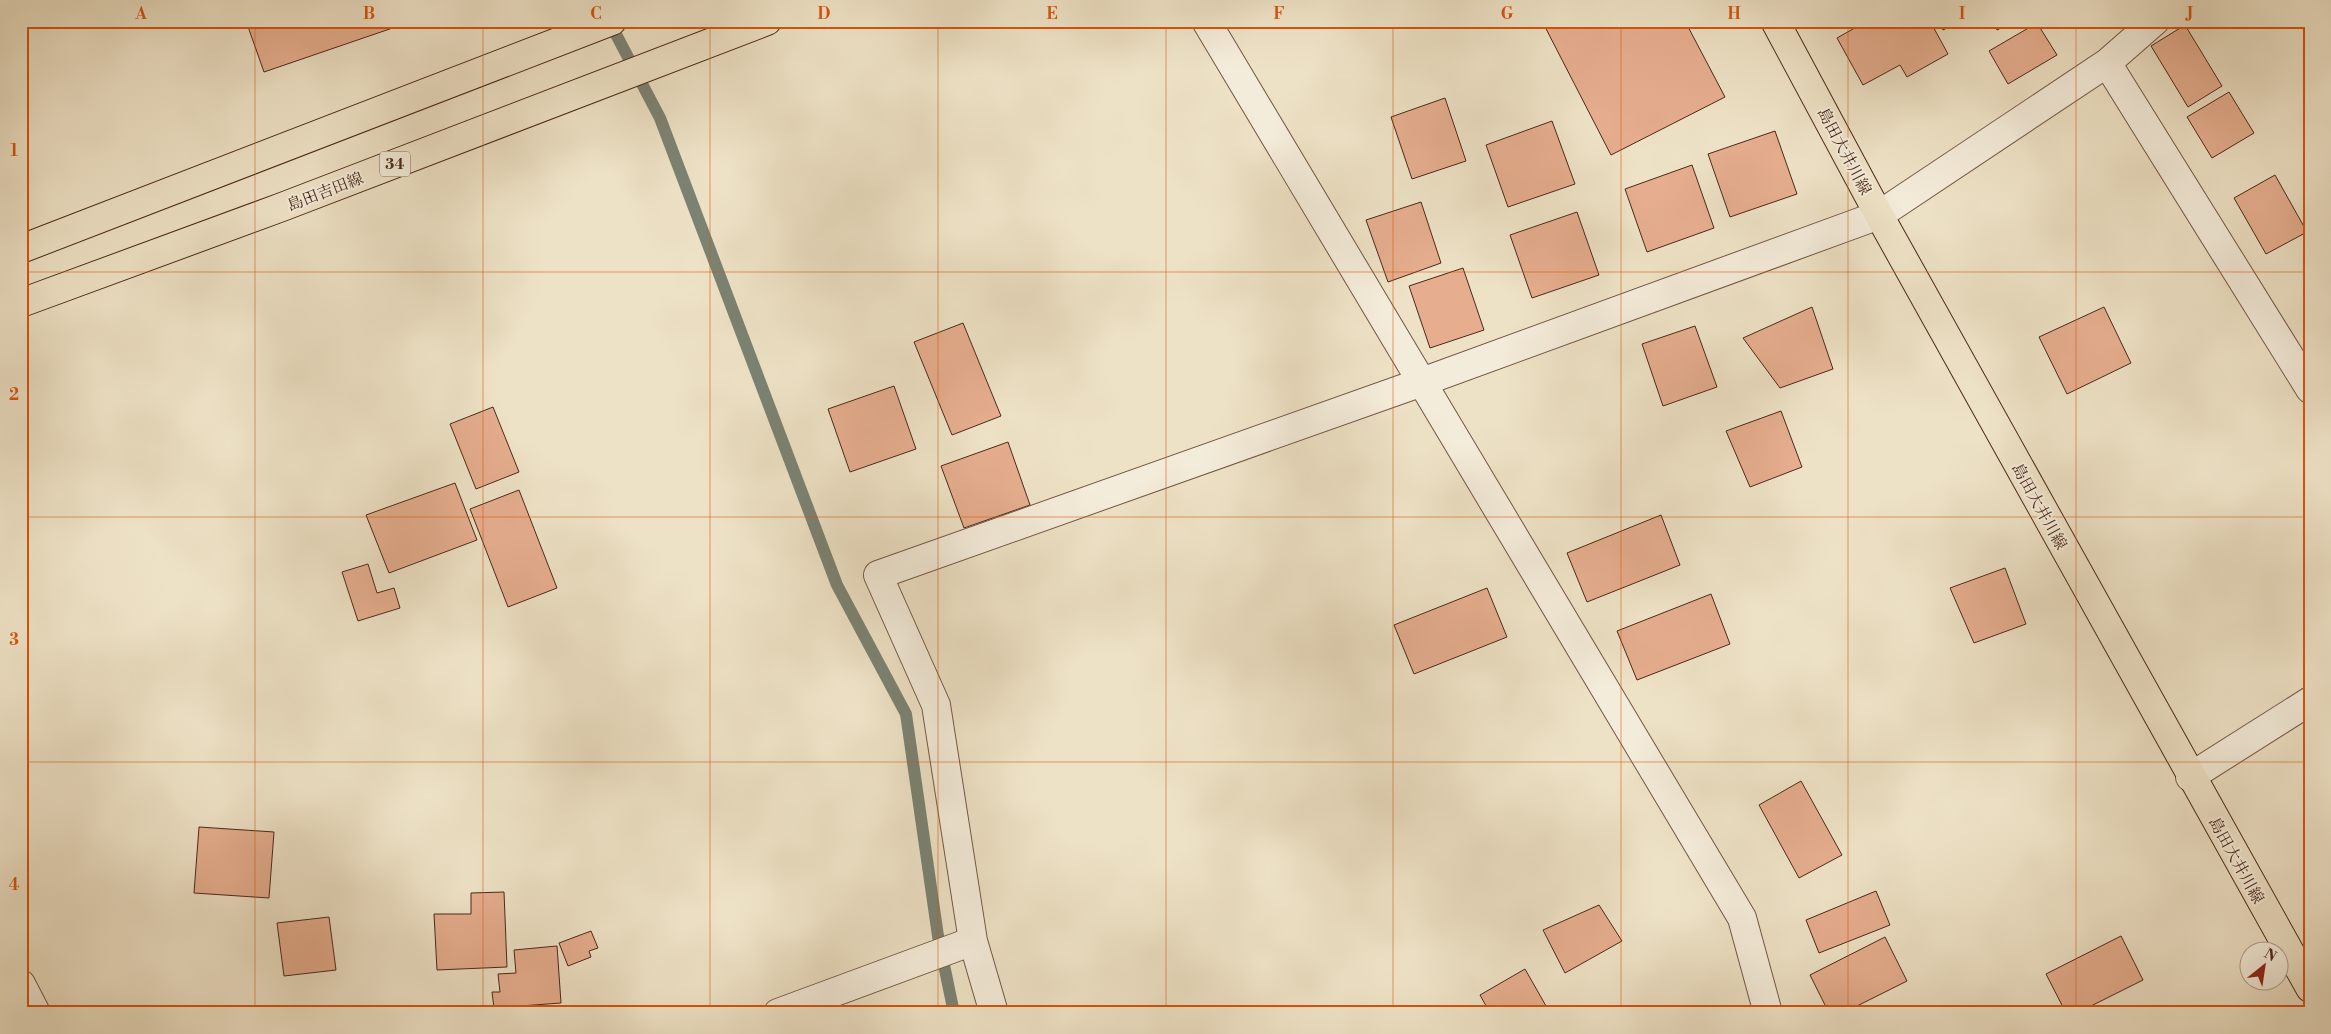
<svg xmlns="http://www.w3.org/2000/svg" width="2331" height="1034" font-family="'Libre Bodoni','Noto Serif JP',serif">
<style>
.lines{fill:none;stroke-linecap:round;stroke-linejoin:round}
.stream{stroke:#7b8373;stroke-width:12}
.building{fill:#e6ae8f;stroke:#4b2818}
.minor-casing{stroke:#745644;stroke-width:30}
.major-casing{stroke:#4b2818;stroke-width:30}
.minor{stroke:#f4ecda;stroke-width:28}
.major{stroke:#eee2c6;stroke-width:28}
.grid{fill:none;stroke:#d8540d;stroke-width:1;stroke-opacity:0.55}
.labels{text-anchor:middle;stroke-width:4;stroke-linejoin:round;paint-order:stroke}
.shield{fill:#f4ecda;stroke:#7e6352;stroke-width:1}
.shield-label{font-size:15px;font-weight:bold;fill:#4b2818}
.street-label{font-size:16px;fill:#4b2818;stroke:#f4ecda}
.neatline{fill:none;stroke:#d8540d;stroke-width:2}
.grid-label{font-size:16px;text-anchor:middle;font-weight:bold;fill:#d8540d}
</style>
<rect width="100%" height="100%" fill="#eee2c6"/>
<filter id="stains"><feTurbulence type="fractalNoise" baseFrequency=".004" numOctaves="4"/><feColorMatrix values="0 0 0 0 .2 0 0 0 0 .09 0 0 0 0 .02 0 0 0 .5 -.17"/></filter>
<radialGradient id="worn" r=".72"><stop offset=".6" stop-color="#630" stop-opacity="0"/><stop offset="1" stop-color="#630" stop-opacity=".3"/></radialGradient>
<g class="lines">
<path class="stream" d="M609 21 660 118 837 585 906 714 938 936 954 1013"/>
</g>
<path class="building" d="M246 21H413L264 72Z
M1542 21H1685L1725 97 1611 155Z
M1867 21H1930L1948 54 1907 77 1900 65 1863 85 1837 38Z
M1938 21H1960L1943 30Z
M1993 21H2015L1997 30Z
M2037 23 2057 55 2008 84 1989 51Z
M2185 25 2222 86 2188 107 2151 46Z
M2229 92 2254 133 2212 158 2187 117Z
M1445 98 1466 161 1412 179 1391 117Z
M1552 121 1575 184 1508 207 1486 145Z
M1775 131 1797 194 1730 217 1708 154Z
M1692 165 1714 228 1647 252 1625 189Z
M2275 175 2307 232 2266 254 2234 198Z
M1421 202 1441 263 1388 282 1366 220Z
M1577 212 1599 275 1532 298 1510 235Z
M1463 268 1484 330 1430 348 1409 286Z
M1812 307 1833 369 1780 388 1743 338Z
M2104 307 2131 363 2067 394 2039 337Z
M963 323 1001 416 952 435 914 342Z
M1695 326 1717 387 1663 406 1642 344Z
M894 386 916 449 850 472 828 409Z
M493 407 519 472 476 489 450 424Z
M1781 411 1802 467 1750 487 1726 431Z
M1008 442 1030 505 964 528 941 466Z
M455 483 477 540 389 573 366 515Z
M519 490 557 588 508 607 470 509Z
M1661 515 1680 565 1587 602 1567 553Z
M368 564 377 593 394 588 400 608 358 621 342 572Z
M2005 568 2026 624 1974 643 1950 588Z
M1487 588 1507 637 1414 674 1394 625Z
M1711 594 1730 644 1637 680 1617 631Z
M1801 781 1842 855 1799 878 1759 805Z
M199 827 274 832 269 898 194 893Z
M1876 891 1890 925 1819 953 1806 920Z
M504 892 507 967 437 970 434 914H471V893Z
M1599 905 1622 941 1565 973 1543 930Z
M329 917 336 970 284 976 277 923Z
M591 931 598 948 589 951 591 957 568 966 559 943Z
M2121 936 2143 980 2077 1013H2066L2046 974Z
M1885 937 1907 981 1843 1013H1829L1810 975Z
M557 946 561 1003 494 1008 492 992H500L498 974 516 973 514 950Z
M1525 969 1550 1013H1490L1480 995Z"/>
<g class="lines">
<g class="minor-casing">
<path id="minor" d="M1206 21 1742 918 1768 1013
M2107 63 2310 389
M2190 777 2310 701
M973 941 994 1013
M21 984 36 1013
M778 1013 973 941 936 705 878 575 1422 382 1879 215 2107 63 2155 21"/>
</g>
<g class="major-casing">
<path id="major" d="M1775 21 1879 215 2310 988
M21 249 612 21
M21 303 282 207 767 21"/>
</g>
<use href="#minor" class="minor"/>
<use href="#major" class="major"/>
</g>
<path class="grid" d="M255 21V1013M483 21V1013M710 21V1013M938 21V1013M1166 21V1013M1393 21V1013M1621 21V1013M1848 21V1013M2076 21V1013M21 272H2310M21 517H2310M21 762H2310"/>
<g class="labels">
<rect class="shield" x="380" y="151.5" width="30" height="25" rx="4"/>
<g class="shield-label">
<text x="395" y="169">34</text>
</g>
<g class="street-label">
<text transform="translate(1845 151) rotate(62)" y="6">島田大井川線</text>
<text transform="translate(325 191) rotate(-21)" y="6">島田吉田線</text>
<text transform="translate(2040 506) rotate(61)" y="6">島田大井川線</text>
<text transform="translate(2237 860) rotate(61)" y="6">島田大井川線</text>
</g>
</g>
<rect width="2331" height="1034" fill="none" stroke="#eee2c6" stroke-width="55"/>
<g transform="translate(2264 966) rotate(30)"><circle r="24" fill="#f4ecda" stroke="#b09e8c"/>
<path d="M0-4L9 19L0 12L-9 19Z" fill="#8f2418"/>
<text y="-8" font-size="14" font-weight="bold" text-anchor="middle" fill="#4b2818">N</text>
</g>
<rect x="28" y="28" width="2276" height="978" class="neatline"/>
<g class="grid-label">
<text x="141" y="19">A</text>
<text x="369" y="19">B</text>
<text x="596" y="19">C</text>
<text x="824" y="19">D</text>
<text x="1052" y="19">E</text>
<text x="1279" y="19">F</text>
<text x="1507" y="19">G</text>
<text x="1734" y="19">H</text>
<text x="1962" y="19">I</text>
<text x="2190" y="19">J</text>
<text x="14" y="156">1</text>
<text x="14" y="400">2</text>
<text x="14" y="645">3</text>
<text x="14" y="890">4</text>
</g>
<rect width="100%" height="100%" filter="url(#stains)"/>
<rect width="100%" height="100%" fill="url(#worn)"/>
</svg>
